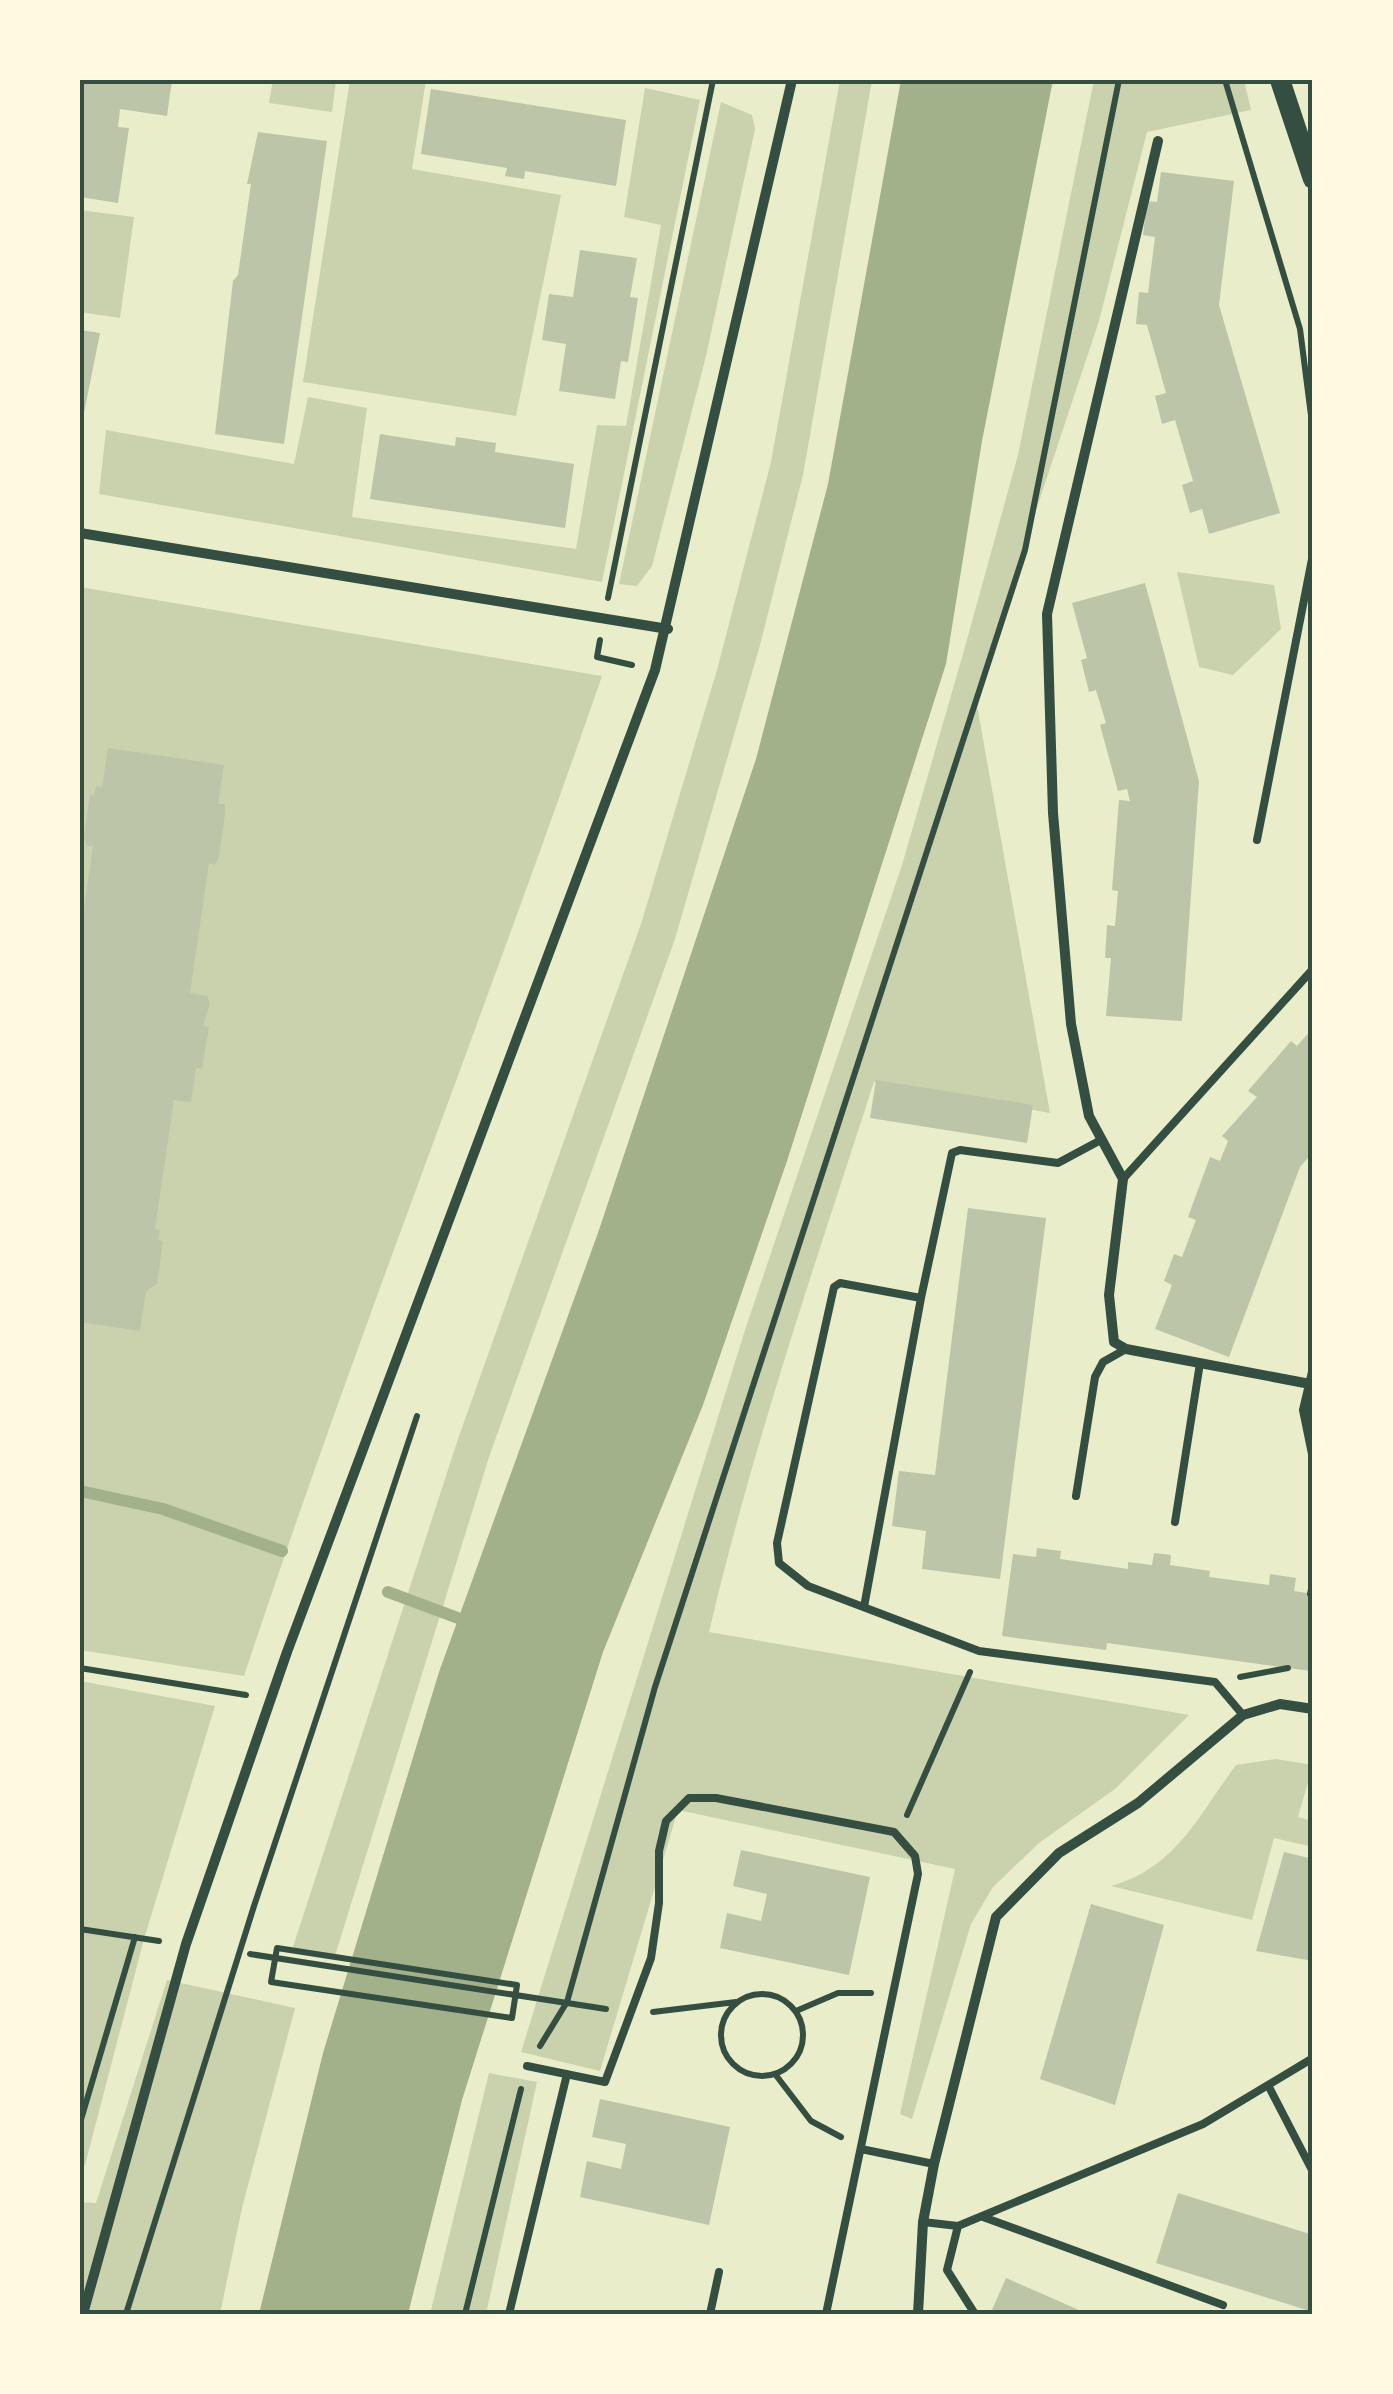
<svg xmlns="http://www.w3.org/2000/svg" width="1393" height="2394" font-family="'Fira Sans Condensed',sans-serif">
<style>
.green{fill:#cad2ad}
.water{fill:#a3b18a}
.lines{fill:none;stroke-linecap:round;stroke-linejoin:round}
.stream{stroke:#a3b18a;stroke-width:12}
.building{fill:#bcc5a7}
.path{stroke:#344e41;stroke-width:6}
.service{stroke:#344e41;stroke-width:8}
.minor{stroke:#344e41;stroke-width:10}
.secondary{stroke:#344e41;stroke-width:20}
.neatline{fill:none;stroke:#344e41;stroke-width:4}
</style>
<rect width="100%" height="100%" fill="#e9edc9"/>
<path class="green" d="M273 80H336L332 112 269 103Z
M350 80H426L412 169 561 195 516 416 303 382Z
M840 80H872L803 475 760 645 675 939 489 1457 335 1956 292 1950 458 1439 641 924 717 670 771 462Z
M1094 80H1244L1251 110 1147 132 1099 321 975 694 1050 1113 874 1082C815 1264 753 1445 709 1632L1189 1715 1115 1789 1039 1843 993 1887 971 1924 912 2119 900 2114 955 1869 678 1810 600 2071 521 2052 745 1330 902 865 963 654 1018 455Z
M645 88 700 100 602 582 99 494 106 430 294 464 308 397 367 408 352 517 576 549 597 425 626 426 661 225 624 217Z
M721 102 752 115 755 129 706 356 652 566 637 586 619 584Z
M80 210 134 217 120 318 80 312Z
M1177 572 1274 585 1281 629 1233 675 1199 667Z
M80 587 602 676C486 1011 355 1340 244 1676L80 1650Z
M80 1681 215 1706 144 1939 85 2165 80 2164Z
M1276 1759 1313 1765 1298 1817 1313 1821V1847L1274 1838 1252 1920 1111 1886C1176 1868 1198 1816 1236 1765Z
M167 1980 295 2008 242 2208 220 2314H80V2202L96 2203Z
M489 2073 537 2082 486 2314H430Z"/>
<path class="water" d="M901 80H1053L982 441 946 664 787 1161 703 1405 603 1652 462 2100 408 2314H259L323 2053 439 1672 599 1230 756 759 828 484Z"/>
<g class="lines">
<path class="stream" d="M80 1491 163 1509 282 1551
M388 1592 474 1624"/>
</g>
<path class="building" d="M80 80H172L167 116 120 109 118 127 129 128 118 203 80 197Z
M431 89 626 120 616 186 525 171 524 179 505 176 507 168 421 154Z
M258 132 327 141 284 444 215 434 233 281 238 275 251 184H247Z
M1161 172 1234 181 1219 305 1280 513 1209 534 1202 509 1190 513 1182 485 1193 481 1175 420 1162 424 1155 396 1166 393 1147 325 1136 324 1139 292 1148 293 1155 237 1143 235 1147 201 1157 202Z
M580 250 637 258 630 297 638 298 628 362 621 361 615 399 559 391 566 344 542 340 549 294 573 297Z
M80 330 100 333 82 423H80Z
M380 434 455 446 456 437 496 443 495 452 574 464 565 528 370 499Z
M1145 583 1199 781 1182 1021 1106 1016 1111 958H1105L1107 925 1115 926 1118 891 1112 890 1119 800 1130 801 1127 789 1118 791 1100 725 1106 723 1096 690 1089 692 1081 660 1087 658 1072 603Z
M108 748 224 765 218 804H225V814L219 857 215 865 209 863 190 993 207 996 210 1003 203 1026 209 1027 202 1069 196 1068 191 1102 174 1100 155 1229 160 1230 158 1240 163 1241 157 1284 146 1291 140 1331 80 1322V936L93 846H87L84 837 90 794 94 795 96 786 102 787Z
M1313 1028V1152L1300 1167 1229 1357 1155 1329 1172 1285 1164 1281 1174 1254 1182 1257 1191 1233 1196 1220 1188 1217 1210 1157 1220 1161 1228 1141 1222 1136 1257 1097 1248 1091 1291 1041 1297 1046Z
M876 1080 1033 1105 1027 1143 870 1118Z
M968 1208 1046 1218 1000 1579 922 1569 926 1531 892 1526 899 1471 935 1475Z
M1037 1548 1061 1551 1060 1559 1128 1569V1562L1152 1565 1154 1553 1171 1555 1170 1565 1210 1571 1209 1577 1269 1585 1270 1574 1296 1578 1294 1591 1313 1594 1310 1671 1107 1643 1106 1650 1002 1636 1013 1554 1036 1557Z
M741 1850 870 1877 849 1975 720 1948 727 1913 761 1921 767 1894 733 1886Z
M1284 1852 1313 1859V1961L1256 1951Z
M1091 1904 1164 1925 1115 2105 1040 2079Z
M600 2099 730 2127 709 2225 580 2197 587 2161 621 2169 626 2144 592 2137Z
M1178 2193 1313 2235V2312L1156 2263Z
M1006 2278 1088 2314H1002L992 2310Z"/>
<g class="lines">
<path class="path" d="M1225 80 1300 329 1313 431
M608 598 713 80
M600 640 597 657 632 665
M1310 1594 1313 1580
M80 1668 246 1695
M1240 1677 1288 1668
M907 1815 970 1672
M80 1929 159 1941
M277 1948 517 1985 512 2018 271 1982Z
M250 1954 606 2009
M721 2035a41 41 0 1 1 82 0a41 41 0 1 1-82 0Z
M796 2011 838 1993H871
M653 2012 736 2002
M540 2046 567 2002 655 1687 1025 550 1119 80
M775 2074 811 2121 841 2137
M80 2123 135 1937
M126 2314 254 1906 417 1416
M465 2314 521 2089"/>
<path class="service" d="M1257 840 1313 554
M1099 1141 1058 1163 960 1150 952 1153 921 1298 840 1283 834 1287 777 1543 779 1563 808 1586 979 1651 1215 1682 1243 1715
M1123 1179 1313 969
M1076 1496 1095 1377 1103 1362 1126 1349
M1175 1522 1200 1363
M864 1607 921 1298
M527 2066 605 2082 651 1958 659 1903V1851L666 1821 689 1798H716L894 1832 915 1856 918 1874 826 2314
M1268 2085 1313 2172
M861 2149 934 2164
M983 2217 1223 2305
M923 2222 958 2226 1203 2124 1313 2058
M958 2226 947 2270 975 2314
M509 2314 567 2074
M710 2314 719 2272"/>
<path class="minor" d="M1158 141 1047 614 1053 813 1071 1024 1089 1116 1123 1179 1109 1295 1114 1342 1126 1349 1310 1384
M80 533 668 629
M1313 1372 1304 1410 1313 1454
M83 2314 186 1944 287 1652 655 670 792 80
M918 2314 923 2222 934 2164 996 1917 1059 1853 1138 1803 1243 1715 1280 1704 1313 1709"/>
<path class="secondary" d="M1280 80 1313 179"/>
</g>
<rect width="1393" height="2394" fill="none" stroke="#fefae0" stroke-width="165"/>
<rect x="82" y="82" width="1228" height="2230" class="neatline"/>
</svg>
